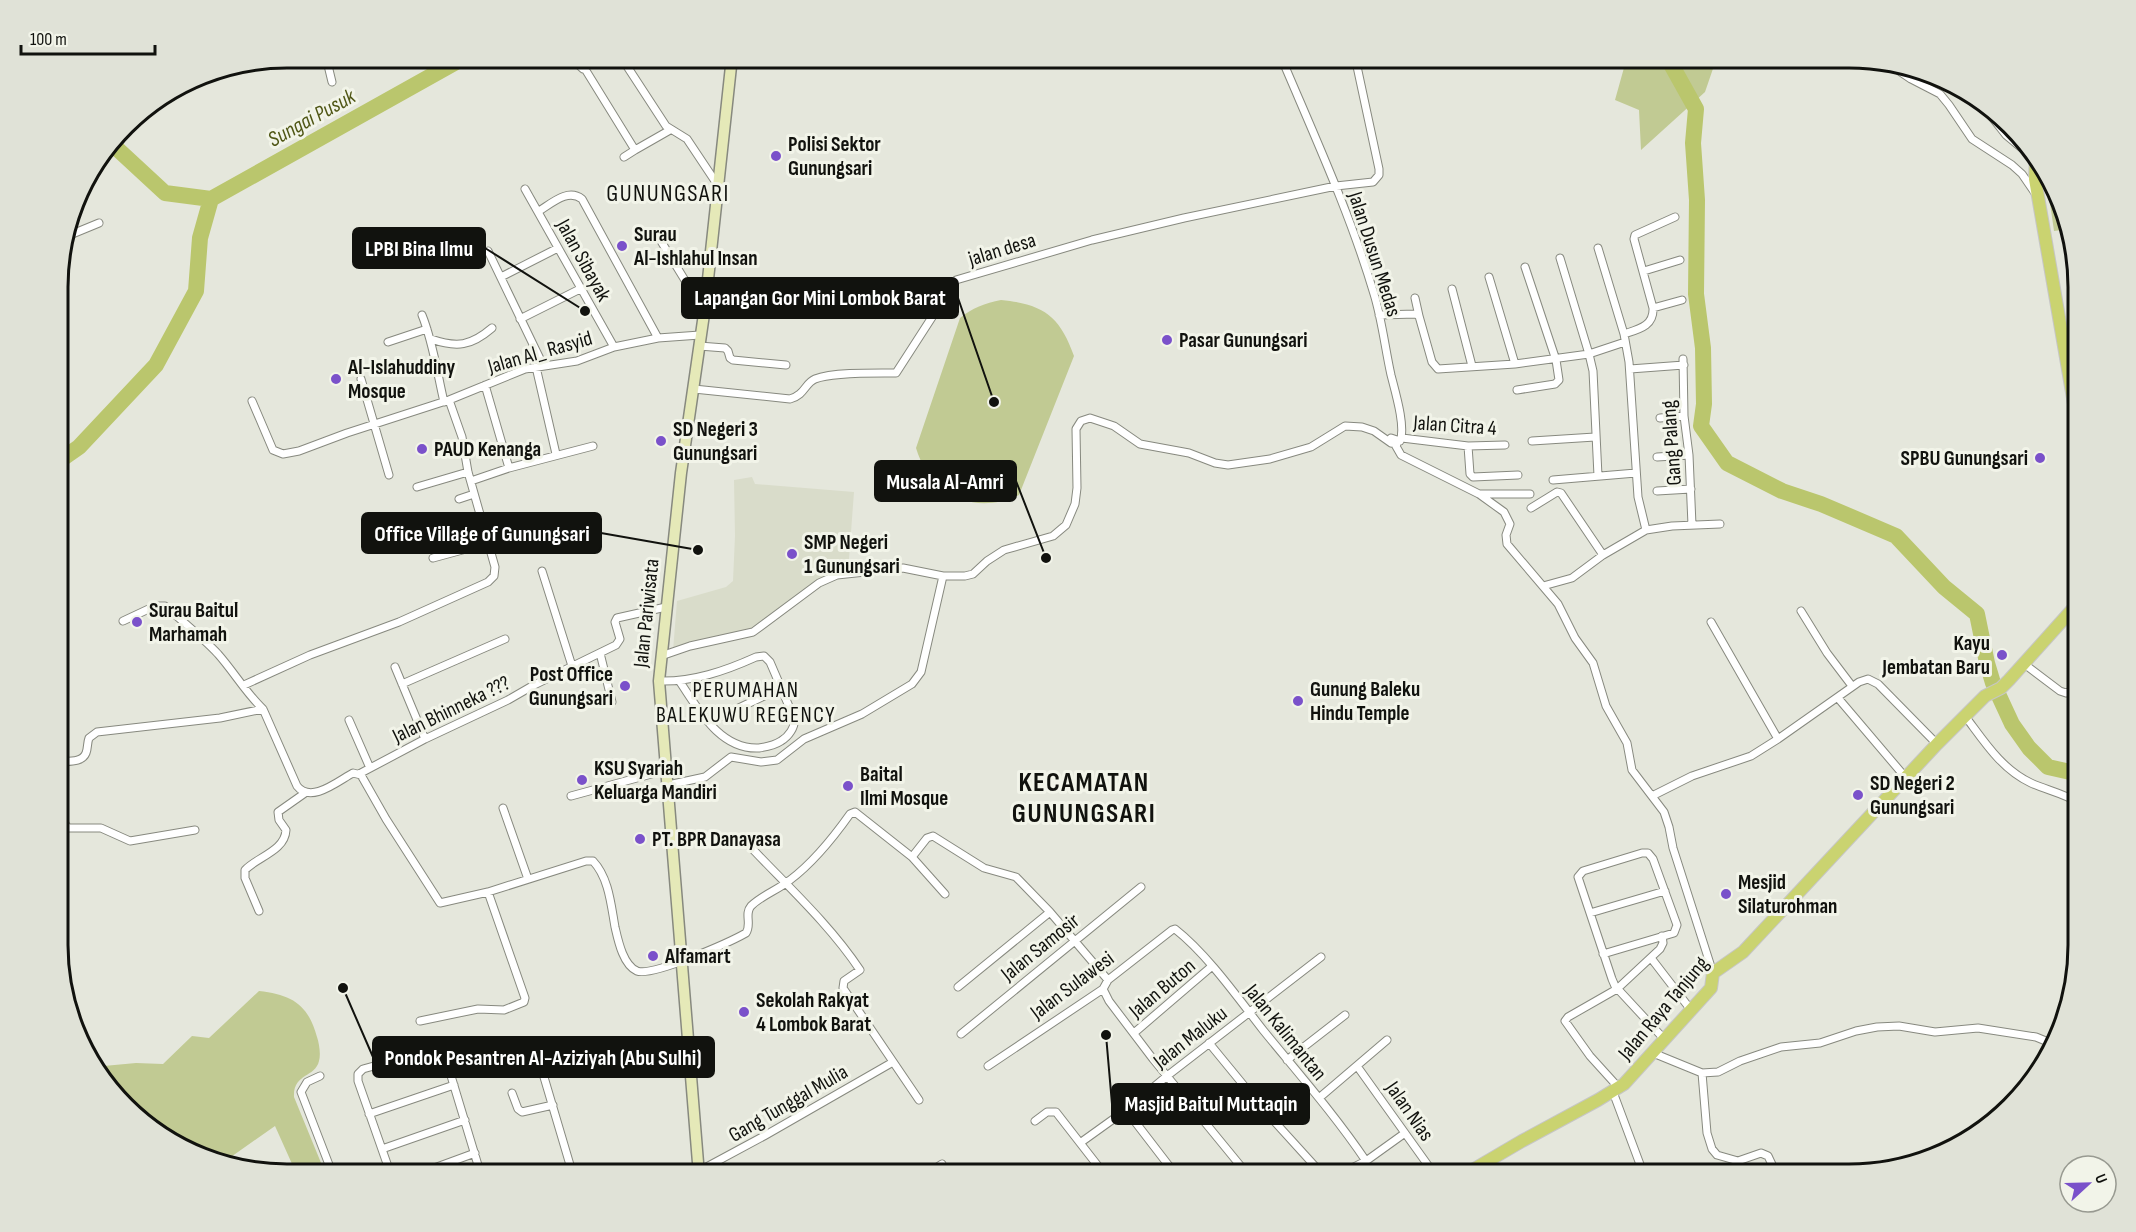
<svg xmlns="http://www.w3.org/2000/svg" width="2136" height="1232" font-family="'Sofia Sans Condensed',sans-serif">
<style>
.built{fill:#d9dcca}
.green{fill:#c1ca93}
.lines{fill:none;stroke-linecap:round;stroke-linejoin:round}
.river{stroke:#bac66d;stroke-width:16}
.street-casing{stroke:#87897f;stroke-width:9}
.secondary-casing{stroke:#87897f;stroke-width:13}
.primary-casing{stroke:#c6c6c5;stroke-width:14}
.street{stroke:#fff;stroke-width:7}
.secondary{stroke:#e5e9b8;stroke-width:10}
.primary{stroke:#cad370;stroke-width:12}
.poi-dot{fill:#7a51ca;stroke:#f2f4e9;stroke-width:2}
.labels{text-anchor:middle;stroke-width:6;stroke-linejoin:round;paint-order:stroke}
.poi-label{font-size:21px;font-weight:bold;fill:#11120e;stroke:#f2f4e9;text-anchor:start}
.street-label{font-size:21px;fill:#11120e;stroke:#f2f4e9}
.water-label{font-size:22px;font-style:italic;fill:#505716;stroke:#f2f4e9}
.neighbourhood-label{font-size:22px;letter-spacing:1.5px;fill:#11120e;stroke:#f2f4e9}
.quarter-label{font-size:24px;letter-spacing:1.5px;fill:#11120e;stroke:#f2f4e9}
.district-label{font-size:27px;font-weight:bold;letter-spacing:1.5px;fill:#11120e;stroke:#f2f4e9}
.rim{fill:none;stroke:#11120e;stroke-width:3}
.leader{fill:none;stroke:#11120e;stroke-width:2}
.callout-dot{fill:#11120e;stroke:#f2f4e9;stroke-width:2}
.callout{fill:#11120e;stroke:#11120e;stroke-width:2}
.callout-label{font-size:22px;text-anchor:middle;font-weight:bold;fill:#fff}
</style>
<rect width="100%" height="100%" fill="#e5e7dc"/>
<path class="built" d="M752 477 755 484 854 492 848 572 834 573 816 581 754 629 673 651 677 601 726 587 733 581 735 536 734 480Z"/>
<path class="green" d="M1519 57H1555L1517 67Z
M1627 57H1717L1705 92 1641 150 1639 110 1615 100Z
M2045 168 2067 213 2070 229 2054 231Z
M1001 300C1043 304 1060 316 1074 356L1019 495C974 516 930 495 916 448L960 318C972 308 985 303 1001 300Z
M259 991C292 995 308 1004 317 1037 319 1043 321 1054 319 1061 315 1078 293 1073 294 1097L326 1175H297L275 1126 221 1164 172 1144 96 1073 93 1067 136 1063 163 1064 192 1036 209 1038Z"/>
<g class="lines">
<path class="river" d="M1667 57 1696 109 1693 143 1697 200 1696 294 1703 348 1704 404 1701 426 1727 463 1782 491 1821 504 1896 536 1944 587 1977 614 1987 663 1993 683 2012 724 2029 748 2048 767 2079 774
M211 199 465 57
M59 461 79 447 156 365 196 291 200 238 211 199 165 193 112 144"/>
<g class="street-casing">
<path id="street" d="M326 57 332 82
M570 57 583 69 602 57
M621 57 666 126 687 139 717 184
M1886 62 1911 79 1940 94 1949 105 1972 139 2012 165 2022 174 2035 193
M676 63 680 57
M585 69 635 150 670 130
M1984 107 2006 135 2035 159
M624 157 635 150
M2035 179 2045 174 2048 175
M525 189 614 347
M539 211C552 203 568 188 582 199L658 338
M656 233 686 282 705 307
M65 237 99 223
M1598 248 1624 334 1629 362 1638 497 1646 530
M488 251 543 365
M1560 258 1589 354 1625 342
M1644 271 1680 260
M501 277 558 248
M1489 277 1515 364
M1452 289 1472 366
M1415 298 1419 316
M1653 308 1682 300
M422 315C433 342 437 372 444 402
M1379 315 1416 314 1419 316 1432 362 1438 369 1515 364 1589 354 1593 371 1598 476
M520 319 580 289
M1624 334C1639 329 1654 326 1653 308L1634 239 1635 235 1675 217
M431 339C457 348 471 346 492 328
M388 342 427 329
M699 346 725 348 728 351 730 358 733 360 786 365
M1683 359 1684 416 1689 455 1692 525
M536 367 556 454
M1630 369 1684 365
M361 379 389 475
M485 385 509 468
M694 389 790 399C805 395 805 383 815 379 833 372 875 373 896 373L956 280 1092 240 1184 218 1336 186 1373 182 1379 175V169L1355 57
M1517 390 1555 384 1559 380 1556 360 1525 267
M252 401 273 450 283 454 299 451 347 433 449 400 525 369 577 361 614 347 658 338 700 335
M1660 418 1684 416
M1402 438 1468 446 1505 445
M1393 441 1401 455 1479 494 1504 512 1510 524 1506 535 1507 544 1558 604 1575 638 1593 663 1606 706 1627 743 1632 770 1664 812 1669 827 1673 848 1713 973
M1532 441 1595 437
M1468 446 1470 474 1473 477 1518 475
M1657 457 1689 455
M1553 480 1636 473
M471 481 509 468 593 446
M417 487 468 472
M1657 491 1691 489
M1479 494H1530
M459 499 474 494
M1531 508 1557 492 1561 493 1603 555
M433 558 488 543
M542 571 572 666
M1543 586 1572 578 1603 555 1646 530 1672 526 1720 524
M1801 611 1827 653 1852 686
M123 621 155 606H165C183 622 202 637 218 654 234 672 246 693 263 709
M1711 622 1778 739 1859 682 1868 679 1878 684 1937 744
M600 653 612 702
M661 656 690 646 753 632 819 583 837 575 903 568 943 576H965L973 574 987 561 1004 550 1053 536 1066 525 1075 504 1077 488 1076 429 1081 421 1090 418 1114 426 1140 444 1189 453 1215 463 1228 465 1270 459 1311 447 1345 426 1362 427 1374 431 1391 443 1397 444 1391 438 1400 441C1406 427 1395 391 1391 375 1385 348 1382 320 1374 294 1350 213 1314 135 1281 57
M2023 663 2060 691 2066 693 2079 688
M395 667 425 739
M659 681C693 682 725 671 756 657L764 656 770 662 794 718C796 727 788 737 781 741 775 745 766 747 759 748 720 750 699 710 680 682
M402 684 505 639
M244 685 310 655 399 622 488 582 494 576 495 567 468 472 462 437 449 400
M1838 698 1906 778
M1965 716C1984 741 2001 769 2031 783 2046 790 2063 793 2079 803
M349 720 370 768
M709 722 781 688
M59 762C68 761 82 763 86 753 88 748 87 743 89 738L97 732 220 718 263 709 297 786C311 804 338 781 353 773L361 775 386 819 440 903 488 892 586 861H593C609 878 611 905 615 927 618 940 623 965 637 971 652 977 730 942 746 933 752 924 744 914 751 906 762 895 778 890 790 880 814 862 833 838 850 814L855 812 912 857 927 838 933 836 984 868 1016 877 1050 912 1108 980
M359 774 425 739 508 700 534 685 616 645 620 639 615 622 617 618 666 607
M59 781C60 795 59 818 68 828H101L130 841 195 830
M668 785 705 777 731 757 761 762 777 760 804 739 862 714 912 684 921 672 943 576
M571 796 666 770
M1652 796 1692 776 1751 756 1778 739
M503 808 528 879
M744 840C783 882 828 922 860 970L844 981 843 988 919 1100
M912 857 945 894
M259 911 245 878V870C257 857 285 851 286 830L279 820 278 812 305 793
M1590 913 1665 891
M1603 954 1674 933 1677 925 1653 859 1648 853H1642L1583 871 1578 877 1612 979 1615 986 1665 1040
M1651 958 1691 1010
M958 987 1050 912
M1103 989 1109 1001 1153 1059 1248 1175
M420 1021 478 1009 504 1010 524 1002 525 998 488 892
M1134 1033 1211 967
M961 1034 1141 887
M1209 1043 1264 1110 1323 1175
M1653 1053 1702 1073 1718 1072 1740 1061 1781 1047 1820 1043 1856 1031 1877 1027 1899 1026 1935 1032 1978 1028 2036 1037 2053 1044
M1287 1060 1345 1015
M988 1066 1103 989 1108 980 1172 930 1175 929C1207 954 1238 998 1263 1030 1298 1073 1335 1115 1366 1161
M1357 1066 1435 1175
M541 1067 573 1175
M1702 1073 1707 1133 1712 1149 1717 1155 1738 1161 1761 1153 1768 1156 1777 1175
M320 1076 307 1082 301 1092 333 1175
M1619 1088 1590 1056 1565 1021 1568 1017 1617 989 1660 949 1663 943 1662 936
M1613 1092 1644 1175
M512 1093 518 1109 522 1112 553 1105
M1319 1098 1387 1040
M1126 1110 1176 1175
M369 1114 454 1085
M1035 1121 1047 1112H1056L1105 1175
M1080 1143 1126 1110 1167 1076 1321 957
M382 1149 465 1120
M699 1171 764 1136 893 1062
M391 1175 358 1081V1074L363 1069 435 1049 441 1051 445 1056 481 1175
M415 1175 475 1153
M925 1175 942 1164
M1338 1175 1366 1161 1405 1133"/>
</g>
<g class="secondary-casing">
<path id="secondary" d="M699 1175 659 681 681 473 705 307 732 57"/>
</g>
<g class="primary-casing">
<path id="primary" d="M2036 155 2035 179 2078 427
M1464 1175 1522 1141 1598 1100 1624 1084 1711 988 1713 973 1743 952 1937 744 1985 696 2001 688 2009 680 2079 602"/>
</g>
<use href="#street" class="street"/>
<use href="#secondary" class="secondary"/>
<use href="#primary" class="primary"/>
</g>
<g class="poi-dot">
<circle cx="776" cy="156" r="6"/>
<circle cx="622" cy="246" r="6"/>
<circle cx="1167" cy="340" r="6"/>
<circle cx="336" cy="379" r="6"/>
<circle cx="661" cy="441" r="6"/>
<circle cx="422" cy="449" r="6"/>
<circle cx="2040" cy="458" r="6"/>
<circle cx="792" cy="554" r="6"/>
<circle cx="137" cy="622" r="6"/>
<circle cx="2002" cy="655" r="6"/>
<circle cx="625" cy="686" r="6"/>
<circle cx="1298" cy="701" r="6"/>
<circle cx="582" cy="780" r="6"/>
<circle cx="848" cy="786" r="6"/>
<circle cx="1858" cy="795" r="6"/>
<circle cx="640" cy="839" r="6"/>
<circle cx="1726" cy="894" r="6"/>
<circle cx="653" cy="956" r="6"/>
<circle cx="744" cy="1012" r="6"/>
</g>
<g class="labels">
<g class="poi-label">
<text x="788" y="151">Polisi Sektor<tspan x="788" dy="24">Gunungsari</tspan></text>
<text x="634" y="241">Surau<tspan x="634" dy="24">Al-Ishlahul Insan</tspan></text>
<text x="1179" y="347">Pasar Gunungsari</text>
<text x="348" y="374">Al-Islahuddiny<tspan x="348" dy="24">Mosque</tspan></text>
<text x="673" y="436">SD Negeri 3<tspan x="673" dy="24">Gunungsari</tspan></text>
<text x="434" y="456">PAUD Kenanga</text>
<text x="2028" y="465" text-anchor="end">SPBU Gunungsari</text>
<text x="804" y="549">SMP Negeri<tspan x="804" dy="24">1 Gunungsari</tspan></text>
<text x="149" y="617">Surau Baitul<tspan x="149" dy="24">Marhamah</tspan></text>
<text x="1990" y="650" text-anchor="end">Kayu<tspan x="1990" dy="24">Jembatan Baru</tspan></text>
<text x="613" y="681" text-anchor="end">Post Office<tspan x="613" dy="24">Gunungsari</tspan></text>
<text x="1310" y="696">Gunung Baleku<tspan x="1310" dy="24">Hindu Temple</tspan></text>
<text x="594" y="775">KSU Syariah<tspan x="594" dy="24">Keluarga Mandiri</tspan></text>
<text x="860" y="781">Baital<tspan x="860" dy="24">Ilmi Mosque</tspan></text>
<text x="1870" y="790">SD Negeri 2<tspan x="1870" dy="24">Gunungsari</tspan></text>
<text x="652" y="846">PT. BPR Danayasa</text>
<text x="1738" y="889">Mesjid<tspan x="1738" dy="24">Silaturohman</tspan></text>
<text x="665" y="963">Alfamart</text>
<text x="756" y="1007">Sekolah Rakyat<tspan x="756" dy="24">4 Lombok Barat</tspan></text>
</g>
<g class="street-label">
<text transform="translate(1002 249) rotate(-17)" y="7">jalan desa</text>
<text transform="translate(1375 254) rotate(72)" y="7">Jalan Dusun Medas</text>
<text transform="translate(584 260) rotate(61)" y="7">Jalan Sibayak</text>
<text transform="translate(540 352) rotate(-16)" y="7">Jalan Al_ Rasyid</text>
<text transform="translate(1455 425) rotate(4)" y="7">Jalan Citra 4</text>
<text transform="translate(1671 443) rotate(-94)" y="7">Gang Palang</text>
<text transform="translate(646 613) rotate(-84)" y="7">Jalan Pariwisata</text>
<text transform="translate(451 709) rotate(-26)" y="7">Jalan Bhinneka ???</text>
<text transform="translate(1040 947) rotate(-39)" y="7">Jalan Samosir</text>
<text transform="translate(1072 985) rotate(-37)" y="7">Jalan Sulawesi</text>
<text transform="translate(1162 988) rotate(-40)" y="7">Jalan Buton</text>
<text transform="translate(1663 1008) rotate(-50)" y="7">Jalan Raya Tanjung</text>
<text transform="translate(1286 1032) rotate(51)" y="7">Jalan Kalimantan</text>
<text transform="translate(1190 1037) rotate(-38)" y="7">Jalan Maluku</text>
<text transform="translate(788 1103) rotate(-30)" y="7">Gang Tunggal Mulia</text>
<text transform="translate(1410 1111) rotate(55)" y="7">Jalan Nias</text>
</g>
<g class="water-label">
<text transform="translate(311 117) rotate(-29)" y="8">Sungai Pusuk</text>
</g>
<g class="neighbourhood-label">
<text x="746" y="697">PERUMAHAN<tspan x="746" dy="25">BALEKUWU REGENCY</tspan></text>
</g>
<g class="quarter-label">
<text x="668" y="201">GUNUNGSARI</text>
</g>
<g class="district-label">
<text x="1084" y="791">KECAMATAN<tspan x="1084" dy="31">GUNUNGSARI</tspan></text>
</g>
</g>
<path d="M0 0H2136V1232H0ZM287 68H1849A219 219 0 0 1 2068 287V945A219 219 0 0 1 1849 1164H287A219 219 0 0 1 68 945V287A219 219 0 0 1 287 68Z" fill="#e0e2d7" fill-rule="evenodd"/>
<path class="rim" d="M287 68H1849A219 219 0 0 1 2068 287V945A219 219 0 0 1 1849 1164H287A219 219 0 0 1 68 945V287A219 219 0 0 1 287 68Z"/>
<path class="leader" d="M585 311L485 248M994 402L958 298M1046 558L1016 481M698 550L601 533M343 988L373 1057M1106 1035L1112 1104"/>
<g class="callout-dot">
<circle cx="585" cy="311" r="6"/>
<circle cx="994" cy="402" r="6"/>
<circle cx="1046" cy="558" r="6"/>
<circle cx="698" cy="550" r="6"/>
<circle cx="343" cy="988" r="6"/>
<circle cx="1106" cy="1035" r="6"/>
</g>
<g class="callout">
<rect x="353" y="228" width="132" height="40" rx="6"/>
<rect x="682" y="278" width="276" height="40" rx="6"/>
<rect x="875" y="461" width="141" height="40" rx="6"/>
<rect x="362" y="513" width="239" height="40" rx="6"/>
<rect x="373" y="1037" width="341" height="40" rx="6"/>
<rect x="1112" y="1084" width="197" height="40" rx="6"/>
</g>
<g class="callout-label">
<text x="419" y="256">LPBI Bina Ilmu</text>
<text x="820" y="305">Lapangan Gor Mini Lombok Barat</text>
<text x="945" y="489">Musala Al-Amri</text>
<text x="482" y="541">Office Village of Gunungsari</text>
<text x="543" y="1065">Pondok Pesantren Al-Aziziyah (Abu Sulhi)</text>
<text x="1211" y="1111">Masjid Baitul Muttaqin</text>
</g>
<g transform="translate(2088 1184) rotate(68)"><circle r="28" fill="#f2f4e9" stroke="#989a91" stroke-width="1.5"/>
<path d="M0-4.5L10 22L0 15L-10 22Z" fill="#7a51ca"/>
<text y="-9" font-size="16" font-weight="bold" text-anchor="middle" fill="#11120e">U</text>
</g>
<path d="M21 45v9h134v-9" fill="none" stroke="#11120e" stroke-width="3"/>
<text x="30" y="45" font-size="18" fill="#11120e" stroke="#f2f4e9" stroke-width="4.5" paint-order="stroke">100 m</text>
</svg>
